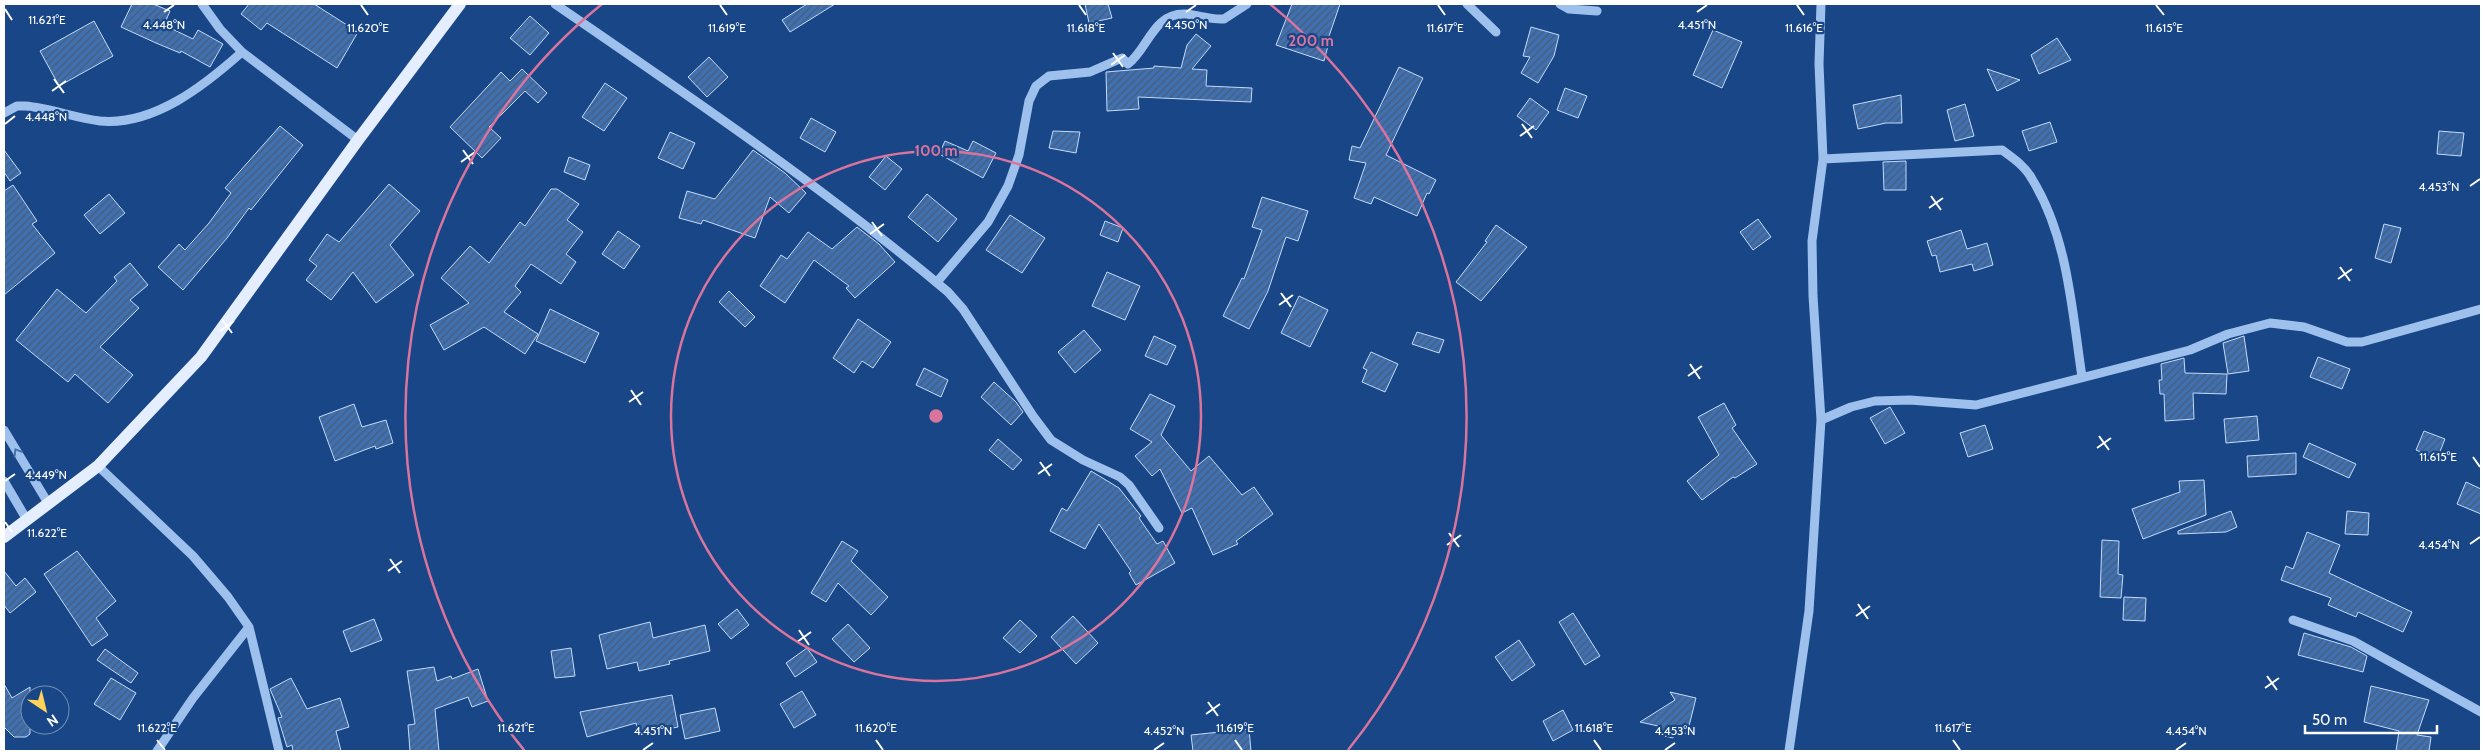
<svg xmlns="http://www.w3.org/2000/svg" width="2485" height="755" font-family="Cabin,sans-serif">
<style>
.building{fill:url(#building-hatch);stroke:#c4dbfa}
.lines{fill:none;stroke-linecap:round;stroke-linejoin:round}
.minor{stroke:#9ec0ed;stroke-width:9}
.major{stroke:#e4eeff;stroke-width:12}
.oneway{stroke:#4771aa}
.ticks{fill:none;stroke:#fff;stroke-width:2}
.ring{fill:none;stroke:#da749d;stroke-width:2.5}
.ticks-label{font-size:12px;text-anchor:middle;fill:#fff;stroke:#184686;stroke-width:4.5;stroke-linejoin:round;paint-order:stroke}
.centre{fill:#da749d;stroke:#184686;stroke-width:2.5}
.ring-label{font-size:15px;text-anchor:middle;font-weight:bold;fill:#da749d;stroke:#184686;stroke-width:4.5;stroke-linejoin:round;paint-order:stroke}
</style>
<defs>
<pattern id="building-hatch" width="6" height="6" patternUnits="userSpaceOnUse" patternTransform="scale(1.25)"><rect width="6" height="6" fill="#4070b0"/><path d="M-1 1l2-2M0 6l6-6M5 7l2-2" fill="none" stroke="#475c79"/></pattern>
</defs>
<rect width="100%" height="100%" fill="#184686"/>
<path class="building" d="M132 4H153L170 11 164 25 193 39 198 30 223 44 210 67 181 51 180 53 156 43 121 27Z
M249 4H314L358 32 337 68 267 23 261 30 241 14Z
M807 4H835L790 32 782 20Z
M1085 4H1108L1112 18 1089 23Z
M1292 4H1340L1326 45 1328 46 1324 61 1276 45Z
M530 16 549 33 530 55 510 38Z
M94 21 113 56 59 86 40 51Z
M1531 27 1559 35 1554 56 1538 83 1521 73 1530 57 1523 56Z
M1713 30 1742 42 1722 88 1693 75Z
M1196 34 1211 46 1192 69 1207 70 1206 86 1252 88 1251 102 1138 97 1139 109 1107 111 1106 72 1154 68V66L1181 68 1187 45Z
M2057 38 2071 60 2039 74 2031 55Z
M709 57 728 77 707 97 688 77Z
M1399 67 1423 78 1386 155 1436 180 1429 194 1427 193 1417 216 1374 197 1371 204 1354 198 1366 163 1349 160 1352 146 1360 148Z
M522 69 547 93 538 103 525 91 489 127 501 138 482 158 450 127 501 72 510 81Z
M1987 69 2020 80 1997 91Z
M605 83 627 98 604 131 582 117Z
M1565 88 1587 96 1578 118 1557 110Z
M1901 95 1902 123H1886L1858 129 1853 105Z
M1530 98 1549 112 1536 130 1517 116Z
M1965 104 1974 136 1955 141 1947 110Z
M811 118 836 132 825 152 800 138Z
M2050 122 2057 142 2029 151 2022 131Z
M280 126 303 145 251 210 249 208 227 238 183 290 158 267 179 244 185 250 209 223 231 193 225 188Z
M1053 131 1080 132 1076 153 1049 148Z
M2439 131 2464 133 2461 156 2437 154Z
M670 132 695 143 683 169 658 158Z
M945 141 968 151 973 141 996 153 983 178 939 154Z
M4 150 21 173 10 181 4 172Z
M753 150 785 173 806 193 789 213 770 197 755 238 703 220 701 224 679 218 687 191 715 199Z
M886 156 902 169 885 190 869 177Z
M569 157 590 165 585 180 564 172Z
M1906 161V190H1884L1883 162Z
M389 184 420 211 390 245 414 275 376 303 353 272 331 300 306 280 317 266 309 260 327 234 339 242Z
M13 185 37 221 32 224 55 253 4 295V191Z
M551 189H557L579 204 567 220 583 232 566 254 576 262 561 284 531 264 515 286 521 292 504 312 538 334 525 354 484 327 444 350 430 325 469 303 441 278 470 246 489 263 520 222 525 226Z
M109 194 125 213 100 234 84 215Z
M927 194 957 219 938 242 908 217Z
M1262 197 1308 211 1298 241 1286 237 1268 291 1249 329 1223 316 1242 278 1244 279 1262 230 1252 227Z
M1010 215 1045 238 1022 273 986 250Z
M1758 219 1771 237 1753 250 1740 232Z
M1105 221 1123 228 1118 242 1100 235Z
M2384 224 2401 228 2391 263 2375 258Z
M1496 225 1527 247 1481 301 1456 282 1487 242 1485 241Z
M857 227 879 244 895 262 855 298 846 288 849 286 814 260 785 303 760 286 781 255 787 259 808 232 832 249Z
M1961 230 1967 249 1987 243 1993 265 1974 271 1972 264 1940 272 1936 255 1932 256 1927 241Z
M618 231 640 246 624 269 602 254Z
M130 263 148 285 130 300 139 308 100 347 133 375 108 403 75 374 68 382 16 340 57 289 86 313 117 281 114 277Z
M1107 272 1140 286 1125 320 1092 306Z
M729 291 755 317 745 327 719 302Z
M1299 296 1328 310 1310 347 1281 333Z
M550 309 599 333 585 363 536 341Z
M858 319 891 342 873 368 862 361 854 373 833 358Z
M1084 330 1101 350 1075 373 1058 352Z
M1417 332 1444 340 1439 353 1412 344Z
M1154 336 1176 346 1167 365 1145 356Z
M2244 336 2249 371 2228 374 2223 343Z
M1371 352 1398 364 1385 392 1362 382 1367 370 1363 368Z
M2318 357 2350 369 2342 389 2310 377Z
M2184 358 2185 373 2227 374 2226 394 2193 393 2194 419 2165 421 2164 394H2160L2159 380H2162L2161 364Z
M924 368 948 380 941 397 916 385Z
M994 382 1016 402 1023 412 1011 425 981 397Z
M1150 394 1175 406 1161 435 1191 471 1209 456 1242 495 1254 487 1273 514 1236 541 1238 544 1213 555 1192 508 1182 513 1160 469 1152 476 1135 456 1152 442 1130 429Z
M1724 403 1736 425 1732 428 1757 464 1735 478 1733 477 1702 500 1687 481 1719 455 1698 417Z
M354 404 362 427 386 420 393 443 376 449 375 446 335 461 319 417Z
M1890 407 1905 433 1885 444 1870 418Z
M2257 416 2259 440 2226 443 2224 419Z
M1985 425 1993 449 1968 457 1960 433Z
M2424 431 2445 439 2437 459 2416 450Z
M998 439 1022 460 1013 470 989 450Z
M2309 443 2356 464 2349 478 2303 457Z
M2296 453V474L2248 477 2247 456Z
M1091 471 1119 488 1141 516 1139 518 1157 544 1163 541 1175 563 1136 585 1129 573 1131 571 1099 524 1085 549 1050 531 1062 508 1067 511Z
M2204 480 2206 515 2143 539 2132 509 2180 492 2179 481Z
M2466 482 2481 489V514L2457 504Z
M2231 511 2237 527 2226 532 2178 534V531Z
M2347 511 2369 513 2368 535 2345 534Z
M2307 532 2340 545 2329 573 2412 612 2403 632 2358 612 2356 617 2328 605 2331 598 2281 580 2286 566 2293 569Z
M2102 540 2119 541 2118 574 2123 575 2121 598 2100 597Z
M842 541 858 551 851 561 888 597 871 615 838 583 826 602 811 593Z
M77 551 116 601 96 618 108 635 92 646 44 574Z
M4 571 16 586 25 578 36 592 10 613 4 605Z
M2124 597 2146 598 2145 621 2123 620Z
M737 609 749 625 731 639 718 624Z
M1573 613 1600 656 1585 665 1559 622Z
M1073 616 1098 643 1076 664 1051 637Z
M374 619 382 640 351 652 343 631Z
M1020 620 1037 636 1020 653 1003 638Z
M650 622 653 638 705 625 710 651 669 661 670 664 639 671 637 662 607 669 599 635Z
M848 624 870 648 854 662 832 639Z
M2304 633 2351 647 2367 656 2363 672 2298 655Z
M1519 640 1535 665 1512 681 1495 657Z
M571 648 575 676 555 678 551 651Z
M807 648 817 662 795 677 786 663Z
M105 649 138 673 131 683 97 660Z
M434 667 437 681 451 676 452 679 478 669 488 701 472 707 468 697 435 709 439 751H410L408 725 415 724 407 671Z
M111 678 136 693 120 720 94 704Z
M291 678 307 709 340 698 349 727 336 731 341 751H293L292 745 287 747 278 718 282 717 270 689Z
M4 684 12 698 30 687V734L26 737H14L4 727Z
M2371 686 2429 700 2417 735 2431 737 2429 751H2396L2399 731 2364 722Z
M802 691 816 715 794 728 780 704Z
M1670 692 1696 698 1687 734 1675 731 1673 738 1656 734 1658 726 1640 722 1675 700Z
M672 695 678 727 638 734 636 723 587 737 580 712Z
M715 708 720 731 685 739 680 715Z
M1563 710 1573 730 1553 741 1543 721Z
M1249 729 1251 751H1193L1191 735Z"/>
<g class="lines">
<path class="minor" d="M202 4 220 29 242 52
M555 4C689 96 823 187 948 292L963 309 1033 416 1051 440 1083 460 1120 477 1129 485 1159 528
M1467 4 1496 32
M1560 4 1569 9 1597 11
M4 113 17 106H25C50 108 75 118 100 121 154 126 205 85 242 52L358 140
M1823 159 2002 150C2013 158 2025 166 2032 179 2068 237 2072 311 2082 377
M937 282 988 222 1008 186 1019 155 1029 101 1036 86 1049 76 1090 72 1122 58 1128 64C1148 49 1153 13 1185 14 1198 15 1210 20 1224 19L1247 4
M1821 420 1851 407 1875 401 1910 400 1976 405 2190 350 2228 334 2270 323 2304 327 2347 342H2362L2481 309
M4 430 48 503
M98 466 193 556 228 597 249 627 279 751
M4 481 27 520
M2293 620 2353 641 2481 712
M157 751 193 698 249 627
M1789 751 1809 611 1821 420 1813 296 1812 241 1823 159 1819 64 1821 4"/>
<path class="major" d="M4 537 98 466 201 357 358 140 460 4"/>
</g>
<defs><path id="oneway-chevron" d="M-2-3.5L2.5 0L-2 3.5" fill="none" stroke-width="1.6" stroke-linecap="round" stroke-linejoin="round" transform="scale(1.25)"/></defs>
<use class="oneway" href="#oneway-chevron" transform="translate(17 452) rotate(-121)"/>
<path class="ticks" d="M361 5 368 15M720 5 727 15M1079 5 1086 15M1438 5 1445 15M1797 5 1804 15M2156 5 2164 15M5 9 12 20M164 12 174 5M1186 12 1196 5M1697 12 1707 5M1113 53 1123 67M1111 65 1125 55M54 79 64 93M52 91 66 81M5 124 15 116M1522 124 1532 138M1520 136 1534 126M463 150 473 164M461 162 475 152M2470 186 2480 179M1931 196 1941 210M1929 208 1943 198M872 222 882 236M870 234 884 224M2340 267 2350 281M2338 279 2352 269M1281 293 1291 307M1279 305 1293 295M222 319 232 333M220 331 234 321M1690 364 1700 379M1688 376 1702 366M631 390 641 405M629 402 643 392M2099 436 2109 450M2097 448 2111 438M2473 457 2480 467M1040 462 1050 476M1038 474 1052 464M5 481 15 474M5 522 12 532M1449 533 1459 547M2470 544 2480 537M1447 545 1461 535M390 559 400 573M388 571 402 561M1858 604 1868 619M1856 616 1870 606M799 630 809 645M797 642 811 632M2267 676 2277 690M2265 688 2279 678M1208 702 1218 716M1206 714 1220 704M157 740 165 750M516 740 524 750M876 740 883 750M1235 740 1242 750M1594 740 1601 750M1953 740 1960 750M643 750 653 743M1154 750 1164 743M1665 750 1675 743M2176 750 2186 743"/>
<g class="ring">
<circle cx="936" cy="416" r="265"/>
<path d="M524 750A530 530 0 0 1 602 4M1270 4A530 530 0 0 1 1348 750"/>
</g>
<g class="ticks-label">
<text x="47" y="24">11.621°E</text>
<text x="164" y="29">4.448°N</text>
<text x="1186" y="29">4.450°N</text>
<text x="1697" y="29">4.451°N</text>
<text x="368" y="32">11.620°E</text>
<text x="1804" y="32">11.616°E</text>
<text x="2164" y="32">11.615°E</text>
<text x="727" y="32">11.619°E</text>
<text x="1086" y="32">11.618°E</text>
<text x="1445" y="32">11.617°E</text>
<text x="46" y="121">4.448°N</text>
<text x="2439" y="191">4.453°N</text>
<text x="2438" y="461">11.615°E</text>
<text x="46" y="479">4.449°N</text>
<text x="47" y="537">11.622°E</text>
<text x="2439" y="549">4.454°N</text>
<text x="157" y="732">11.622°E</text>
<text x="516" y="732">11.621°E</text>
<text x="876" y="732">11.620°E</text>
<text x="1235" y="732">11.619°E</text>
<text x="1594" y="732">11.618°E</text>
<text x="1953" y="732">11.617°E</text>
<text x="653" y="735">4.451°N</text>
<text x="1164" y="735">4.452°N</text>
<text x="1675" y="735">4.453°N</text>
<text x="2186" y="735">4.454°N</text>
</g>
<circle cx="936" cy="416" r="8" class="centre"/>
<g class="ring-label">
<text x="1311" y="46">200 m</text>
<text x="936" y="156">100 m</text>
</g>
<rect width="2485" height="755" fill="none" stroke="#ffffff" stroke-width="10"/>
<g transform="translate(45 710) rotate(145)"><circle r="24" fill="#184686" stroke="#7490b6"/>
<path d="M0-4L9 19L0 12L-9 19Z" fill="#ffd35a"/>
<text y="-8" font-size="14" font-weight="bold" text-anchor="middle" fill="#ffffff">N</text>
</g>
<path d="M2305 725v8h132v-8" fill="none" stroke="#ffffff" stroke-width="2.5"/>
<text x="2312" y="725" font-size="15" fill="#ffffff" stroke="#184686" stroke-width="4" paint-order="stroke">50 m</text>
</svg>
